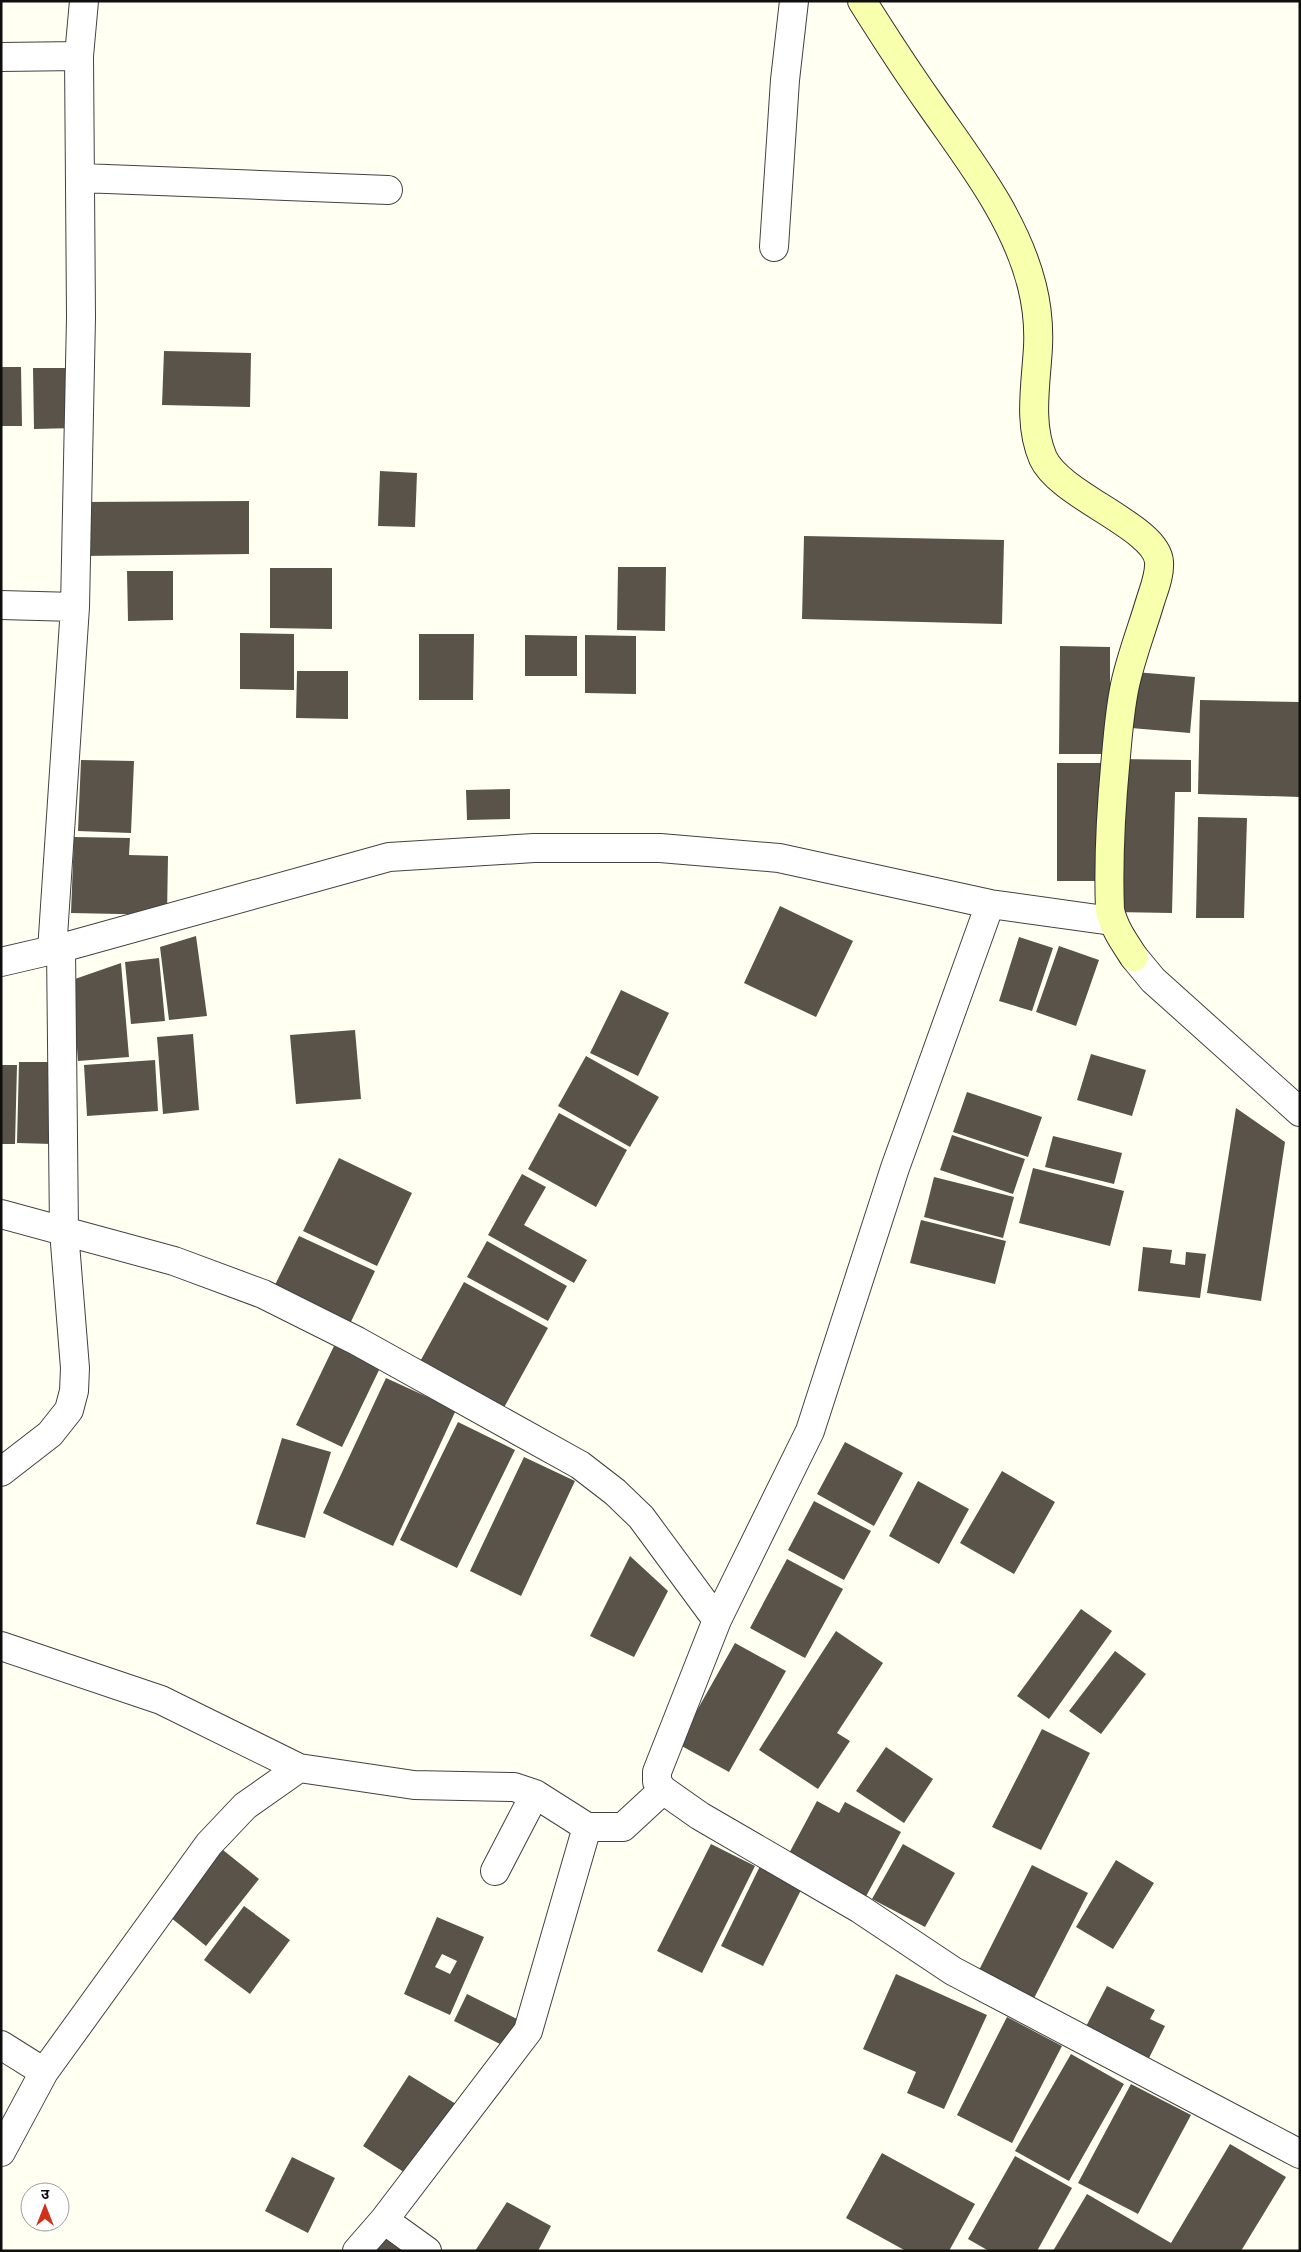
<svg xmlns="http://www.w3.org/2000/svg" width="1301" height="2252" font-family="Georgia,'Noto Sans Devanagari',serif">
<style>
.building{fill:#59534a;fill-rule:evenodd}
.lines{fill:none;stroke-linecap:round;stroke-linejoin:round}
.street-casing{stroke:#424242;stroke-width:30}
.secondary-casing{stroke:#313131;stroke-width:30}
.street{stroke:#fff;stroke-width:28}
.secondary{stroke:#f8ffad;stroke-width:28}
</style>
<rect width="100%" height="100%" fill="#fffff2"/>
<path class="building" d="M164 351 251 353 250 407 162 405Z
M1 367H21L22 426H1Z
M33 368H74L75 428 34 429Z
M380 471 417 473 415 527 378 526Z
M249 501V554L82 556V502Z
M804 536 1004 540 1002 624 802 619Z
M618 567H666L665 631 617 630Z
M270 568H332V629L270 628Z
M127 571H173V620L128 621Z
M240 633 294 634V690L240 689Z
M419 634H474L473 700H419Z
M525 635 577 636V676H525Z
M585 635 636 636V694L585 693Z
M1060 646 1110 647V754H1059Z
M297 671H348V719L296 718Z
M1135 672 1195 677 1190 733 1131 728Z
M1200 700 1300 702V797L1198 794Z
M1118 759 1191 760V792H1175L1172 913 1115 912Z
M81 760 134 761 131 833 78 831Z
M1057 763H1107L1106 881H1057Z
M510 789V819L467 820 466 790Z
M1198 817 1247 818 1244 918H1196Z
M74 837 130 838 129 855 168 856 167 915 71 913Z
M780 906 853 941 816 1017 744 983Z
M196 936 207 1016 169 1020 160 947Z
M1019 937 1053 948 1032 1011 999 1001Z
M1059 946 1099 960 1076 1026 1036 1012Z
M159 958 165 1021 131 1024 125 962Z
M121 963 129 1057 78 1061 72 980Z
M621 990 669 1013 638 1076 590 1053Z
M355 1030 361 1099 296 1104 290 1035Z
M193 1034 199 1110 163 1114 157 1037Z
M1091 1054 1146 1070 1132 1116 1077 1100Z
M586 1056 659 1097 630 1147 558 1106Z
M155 1060 158 1111 87 1116 84 1065Z
M19 1062H51L52 1144 17 1143Z
M1 1065H17L15 1144H1Z
M967 1092 1042 1117 1028 1157 953 1132Z
M1236 1108 1285 1142 1261 1301 1207 1293Z
M559 1113 627 1150 596 1207 528 1169Z
M952 1135 1025 1159 1013 1194 940 1170Z
M1053 1136 1122 1153 1114 1184 1045 1167Z
M339 1158 412 1193 377 1266 303 1231Z
M1033 1168 1124 1191 1110 1246 1019 1223Z
M522 1174 546 1187 524 1225 587 1260 574 1283 488 1235Z
M934 1177 1014 1197 1003 1238 924 1217Z
M921 1220 1006 1241 995 1284 910 1263Z
M299 1236 375 1271 348 1328 272 1291Z
M487 1241 567 1286 548 1321 467 1277Z
M1143 1247 1172 1250 1170 1263 1185 1265 1186 1252 1206 1254 1200 1298 1138 1291Z
M464 1282 548 1328 501 1413 417 1367Z
M334 1346 380 1368 342 1447 296 1425Z
M386 1378 456 1410 393 1546 323 1513Z
M458 1422 515 1450 457 1568 400 1540Z
M282 1438 331 1452 305 1538 256 1524Z
M845 1442 903 1473 874 1526 817 1494Z
M524 1457 575 1481 521 1596 470 1571Z
M1002 1471 1055 1502 1014 1574 960 1543Z
M918 1481 969 1509 939 1564 889 1536Z
M814 1501 871 1531 844 1580 788 1550Z
M630 1556 668 1591 634 1657 590 1636Z
M787 1559 843 1589 805 1658 750 1628Z
M1081 1609 1112 1631 1049 1719 1017 1696Z
M836 1631 883 1663 837 1733 850 1741 818 1789 759 1750Z
M735 1643 786 1671 729 1772 678 1744Z
M1115 1651 1146 1674 1101 1734 1069 1711Z
M1042 1729 1090 1753 1041 1850 992 1827Z
M886 1747 933 1779 904 1823 856 1791Z
M817 1801 839 1813 845 1802 901 1832 864 1900 786 1859Z
M711 1844 755 1866 702 1973 657 1951Z
M903 1844 955 1873 925 1927 872 1899Z
M218 1846 259 1879 206 1946 165 1913Z
M1116 1860 1154 1883 1113 1949 1076 1927Z
M761 1864 803 1886 763 1966 721 1946Z
M1032 1865 1088 1893 1029 2008 974 1980Z
M244 1906 290 1940 250 1994 204 1960Z
M437 1917 484 1937 450 2015 404 1994ZM442 1954 457 1961 450 1974 435 1967Z
M896 1974 987 2015 944 2109 907 2093 916 2072 863 2049Z
M1107 1986 1155 2010 1150 2019 1165 2026 1143 2070 1080 2038Z
M467 1994 523 2022 510 2049 454 2021Z
M1007 2017 1062 2046 1012 2143 957 2115Z
M1071 2054 1124 2084 1069 2181 1015 2151Z
M409 2075 456 2104 410 2176 363 2146Z
M1131 2084 1191 2115 1138 2214 1078 2183Z
M1230 2144 1286 2177 1241 2251H1053L1087 2194 1171 2243Z
M882 2153 975 2204 949 2251H906L846 2218Z
M1015 2156 1072 2188 1037 2251H989L968 2239Z
M292 2157 335 2178 308 2233 265 2211Z
M507 2202 551 2226 538 2251H475Z
M388 2233 417 2251H373Z"/>
<g class="lines">
<g class="street-casing">
<path id="street" d="M1 57 79 56
M81 178 388 190
M774 247 785 80 794 1
M1 605 75 607
M990 904 895 1168 810 1431 717 1620 657 1772V1782L663 1790 700 1816 860 1909 953 1971 1300 2154
M52 951 75 607 81 317 79 56 84 1
M1134 957 1153 980 1300 1112
M1 962 61 948 389 857 534 848H660L779 858 990 904 1112 921
M1 1214 174 1261 263 1294 357 1341 580 1465 615 1492 641 1517 717 1620
M1 1472 50 1434 69 1410 74 1391 75 1368 64 1231 61 948
M1 1646 161 1700 299 1768 414 1785 514 1787 535 1794 587 1827H623L663 1790
M495 1871 535 1794
M1 2045 44 2072
M1 2152 44 2072 209 1844 245 1806 299 1768
M384 2220 427 2251
M357 2251 384 2220 528 2031 587 1827"/>
</g>
<g class="secondary-casing">
<path id="secondary" d="M862 1C884 36 906 70 930 104 969 160 1015 218 1032 286 1037 306 1039 326 1038 347 1036 384 1028 424 1043 458 1060 496 1157 527 1159 562 1160 575 1154 589 1150 602 1142 629 1131 657 1125 685 1120 708 1118 732 1116 756 1111 807 1108 859 1110 910 1114 928 1124 942 1134 957"/>
</g>
<use href="#street" class="street"/>
<use href="#secondary" class="secondary"/>
</g>
<rect width="1301" height="2252" fill="none" stroke="#0f0f0f" stroke-width="5"/>
<g transform="translate(45 2207)"><circle r="24" fill="#ffffff" stroke="#9f9f9f"/>
<path d="M0-4L9 19L0 12L-9 19Z" fill="#d13116"/>
<text y="-8" font-size="14" font-weight="bold" text-anchor="middle" fill="#0f0f0f">उ</text>
</g>
</svg>
